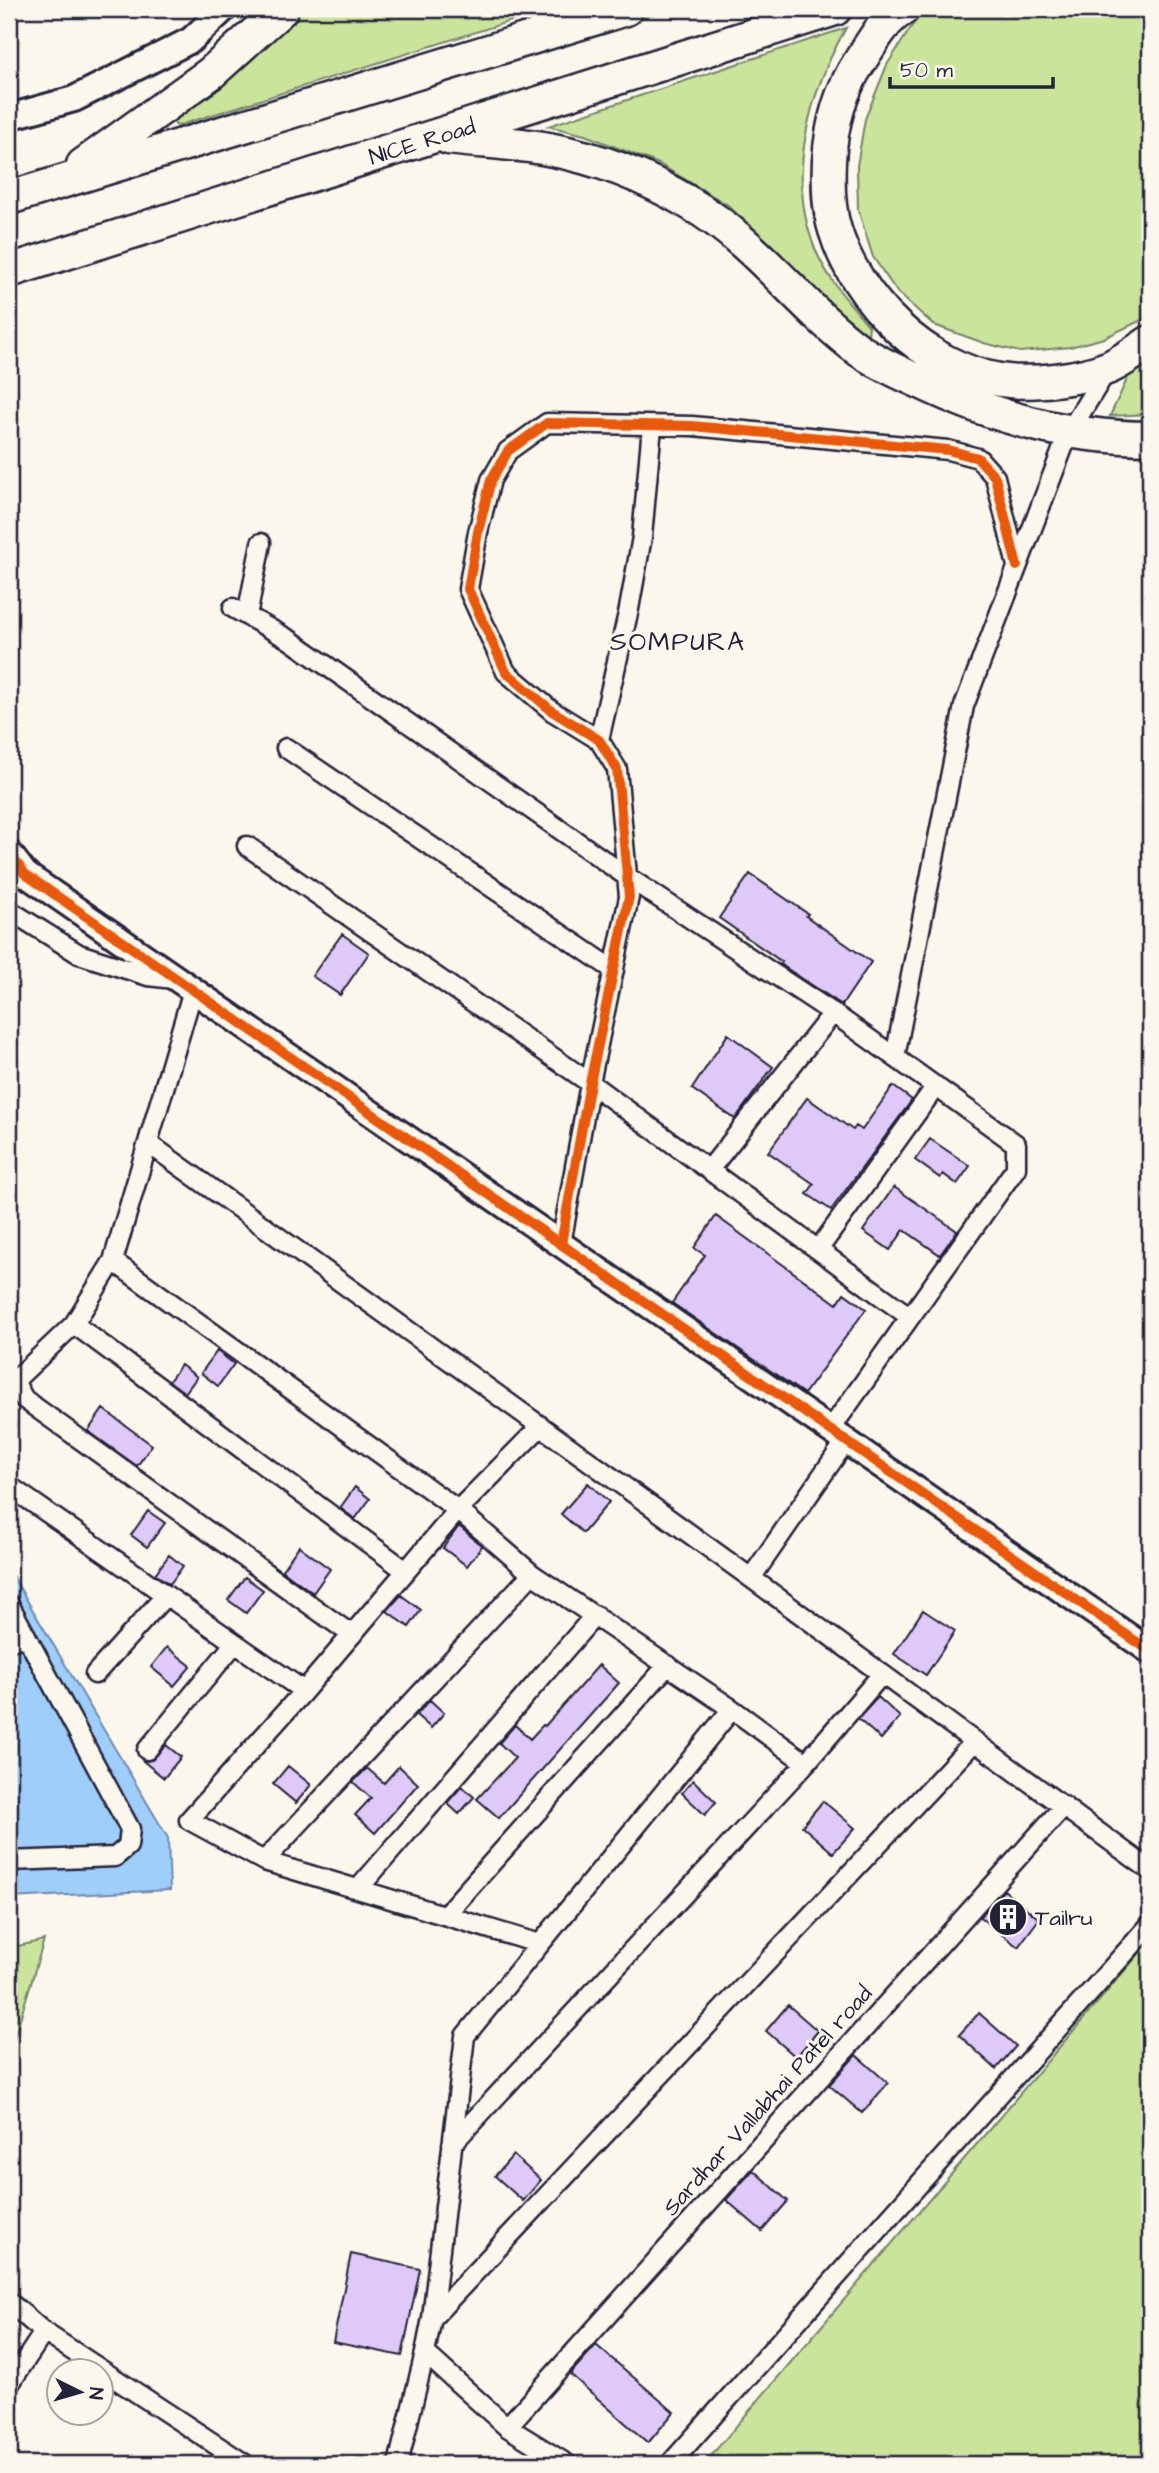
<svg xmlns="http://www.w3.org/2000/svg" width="1159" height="2473" font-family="'Architects Daughter',sans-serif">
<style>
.green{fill:#cae49b;stroke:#76836b;stroke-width:2}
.water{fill:#a0cefb;stroke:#6e89ae;stroke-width:2}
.building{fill:#dfc9f9;stroke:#22223b;stroke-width:2}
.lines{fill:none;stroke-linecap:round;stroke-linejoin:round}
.street-casing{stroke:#22223b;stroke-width:23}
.secondary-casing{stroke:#22223b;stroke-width:30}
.highway-casing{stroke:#22223b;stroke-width:37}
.street{stroke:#fbf7ec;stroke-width:18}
.secondary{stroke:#fbf7ec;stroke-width:24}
.highway{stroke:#fbf7ec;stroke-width:32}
.cycleway-casing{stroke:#fbf7ec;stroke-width:15}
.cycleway{stroke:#e8590c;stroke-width:10}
.labels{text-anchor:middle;stroke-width:6;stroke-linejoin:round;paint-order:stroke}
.street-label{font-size:23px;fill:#22223b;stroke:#fbf7ec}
.poi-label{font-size:23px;fill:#22223b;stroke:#fbf7ec;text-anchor:start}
.quarter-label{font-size:26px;letter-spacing:2px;fill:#22223b;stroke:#fbf7ec}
</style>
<rect width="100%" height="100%" fill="#fbf7ec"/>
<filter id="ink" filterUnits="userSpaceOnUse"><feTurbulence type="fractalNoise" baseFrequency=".0143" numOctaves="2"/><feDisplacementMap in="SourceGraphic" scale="14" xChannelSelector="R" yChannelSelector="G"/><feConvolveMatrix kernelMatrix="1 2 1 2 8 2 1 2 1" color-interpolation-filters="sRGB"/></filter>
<g filter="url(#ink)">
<path class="green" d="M300 9H549L177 126 171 121 282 31Z
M950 9H1132L1150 29V313L1146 318 1104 338 1070 347 1020 352 984 343 934 325 897 292 873 257 858 209 857 166 865 119 887 65 917 18Z
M846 28C809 93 785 178 816 251 828 279 849 303 869 326L868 335 822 297 728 205 659 164 585 135 548 126Z
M1150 362V414L1110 416 1130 373Z
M44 1940 9 2055V1948Z
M1150 1941V2464H704Z"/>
<path class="water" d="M9 1570 168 1838 170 1890 9 1898Z"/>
<path class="building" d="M750 874 808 914 806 916 871 962 842 1005 780 964 782 962 719 918Z
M342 934 369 953 340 995 312 976Z
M728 1034 773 1067 735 1119 692 1089Z
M893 1086 912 1100 831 1210 807 1194 814 1184 768 1152 807 1098 853 1130 856 1126 862 1130Z
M930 1139 970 1166 957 1184 943 1174 940 1178 915 1160Z
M894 1187 957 1231 940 1255 904 1230 890 1250 863 1231Z
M716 1216 837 1304 844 1293 866 1309 804 1394 672 1303 705 1255 694 1248Z
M217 1351 234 1364 218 1386 201 1373Z
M181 1365 197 1377 185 1393 169 1381Z
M103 1409 152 1445 137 1466 88 1431Z
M588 1483 609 1502 583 1533 561 1514Z
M355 1487 370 1499 355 1519 340 1508Z
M148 1511 165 1523 147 1547 131 1535Z
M459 1526 482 1546 467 1566 443 1548Z
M299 1546 330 1569 313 1593 282 1570Z
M169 1555 183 1566 170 1584 155 1574Z
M245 1577 263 1590 246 1613 228 1600Z
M401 1595 421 1610 409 1627 387 1611Z
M923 1610 955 1631 926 1675 894 1654Z
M167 1647 191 1666 174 1686 151 1667Z
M599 1665 619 1683 499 1818 477 1799 515 1758 499 1743 515 1725 530 1739 543 1725 545 1726Z
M878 1697 900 1717 881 1739 858 1719Z
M430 1700 444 1713 431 1728 416 1715Z
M166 1745 181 1757 164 1778 143 1761 152 1760Z
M288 1766 311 1785 296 1803 273 1784Z
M399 1766 418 1784 375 1833 355 1815 371 1798 353 1782 367 1768 384 1783Z
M693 1780 716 1802 705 1815 682 1793Z
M462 1786 474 1797 459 1814 447 1803Z
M823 1801 855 1828 833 1853 802 1826Z
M1004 1890 1039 1919 1018 1947 980 1917Z
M788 2005 818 2031 796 2057 766 2031Z
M979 2013 1016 2046 996 2069 959 2035Z
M856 2055 888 2083 862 2113 829 2085Z
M513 2155 541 2180 523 2201 495 2176Z
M753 2170 788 2201 762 2231 726 2200Z
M351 2254 420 2269 402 2356 333 2342Z
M596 2345 674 2412 648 2443 570 2374Z"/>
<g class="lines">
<g class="street-casing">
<path id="street" d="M233 608 290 640 626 876 833 1013
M247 616 261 543
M599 740 629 609 642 537 652 426
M286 748 614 970
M247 846 590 1083 910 1317
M9 910 79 954 148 976 174 979
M895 1057 964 706 1069 432 1107 370
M148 1143 751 1578 1150 1870
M709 1170 833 1013 1016 1144V1168L830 1430
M561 1244 590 1083 629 897 617 769 599 740 552 711 506 672 468 589 478 532 491 480 508 451 547 423 692 426 948 450 978 458 995 477 1017 566
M818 1250 936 1086
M113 1261 458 1510 532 1574
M74 1324 406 1571
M13 1379 24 1399 352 1635
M9 1386 74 1324 113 1261 193 990
M9 1486 304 1691
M751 1578 846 1441
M9 1604 130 1829 128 1846 115 1857 9 1861
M9 1642 26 1635
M95 1674 166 1595
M147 1750 235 1643
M264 1861 532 1574 732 1709 806 1763
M359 1888 595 1615
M446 1914 668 1665
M540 1944 264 1861 189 1820 304 1691 458 1510 541 1426
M452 2144 806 1763 882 1674
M9 2302 44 2332 245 2464
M432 2318 975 1741
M425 2353 432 2318 465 2036 732 1709
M9 2385 44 2332
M507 2427 1064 1806
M398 2464 425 2353 507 2427 567 2464
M670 2464 1150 1925"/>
</g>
<g class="secondary-casing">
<path id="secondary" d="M9 117 74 99 191 40 224 9
M9 853 25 874 1150 1651"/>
</g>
<g class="highway-casing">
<path id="highway" d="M903 9C883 21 873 41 860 61 840 91 831 126 829 161 828 184 828 208 835 230 856 300 926 369 1000 380 1030 385 1082 379 1110 367 1124 360 1137 351 1150 342
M448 138C481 142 516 143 548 149 598 158 648 178 691 204 756 242 800 306 859 350 878 363 900 373 920 382 998 419 1064 437 1150 438
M83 165 211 73 282 9
M9 198 626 9
M9 271 835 9"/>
</g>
<use href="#street" class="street"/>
<use href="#secondary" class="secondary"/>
<use href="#highway" class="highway"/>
<g class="cycleway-casing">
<path id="cycleway" d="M9 853 25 874 1150 1651
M561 1244 590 1083 629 897 617 769 599 740 552 711 506 672 468 589 478 532 491 480 508 451 547 423 692 426 948 450 978 458 995 477 1017 566"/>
</g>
<use href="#cycleway" class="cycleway"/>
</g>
</g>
<defs>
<g id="building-disc" transform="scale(2.0125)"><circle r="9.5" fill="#22223b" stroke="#fbf7ec"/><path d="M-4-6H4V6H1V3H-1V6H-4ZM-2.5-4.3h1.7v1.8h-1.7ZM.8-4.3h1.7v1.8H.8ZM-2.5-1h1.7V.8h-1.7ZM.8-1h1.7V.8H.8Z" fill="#fff"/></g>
</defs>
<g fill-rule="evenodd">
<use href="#building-disc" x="1008" y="1917"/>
</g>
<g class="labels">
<g class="street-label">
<text transform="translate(422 141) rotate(-17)" y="8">NICE Road</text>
<text transform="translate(767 2100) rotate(-48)" y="8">Sardhar Vallabhai Patel road</text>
</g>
<g class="poi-label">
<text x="1035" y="1925">Tailru</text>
</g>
<g class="quarter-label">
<text x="678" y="650">SOMPURA</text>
</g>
</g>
<rect width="1159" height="2473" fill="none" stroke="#fbf7ec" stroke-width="35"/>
<rect x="18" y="18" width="1124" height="2438" fill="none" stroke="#22223b" stroke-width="2.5" filter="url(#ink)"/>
<g transform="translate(80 2392) rotate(95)"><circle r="33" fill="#fbf7ec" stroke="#a4a2a5" stroke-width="2"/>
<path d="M0-5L12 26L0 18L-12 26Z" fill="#22223b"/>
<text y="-10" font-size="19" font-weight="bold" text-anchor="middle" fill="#22223b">N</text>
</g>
<path d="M890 77v10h163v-10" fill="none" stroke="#22223b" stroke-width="3.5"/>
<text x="900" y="77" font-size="21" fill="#22223b" stroke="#fbf7ec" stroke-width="5" paint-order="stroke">50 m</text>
</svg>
